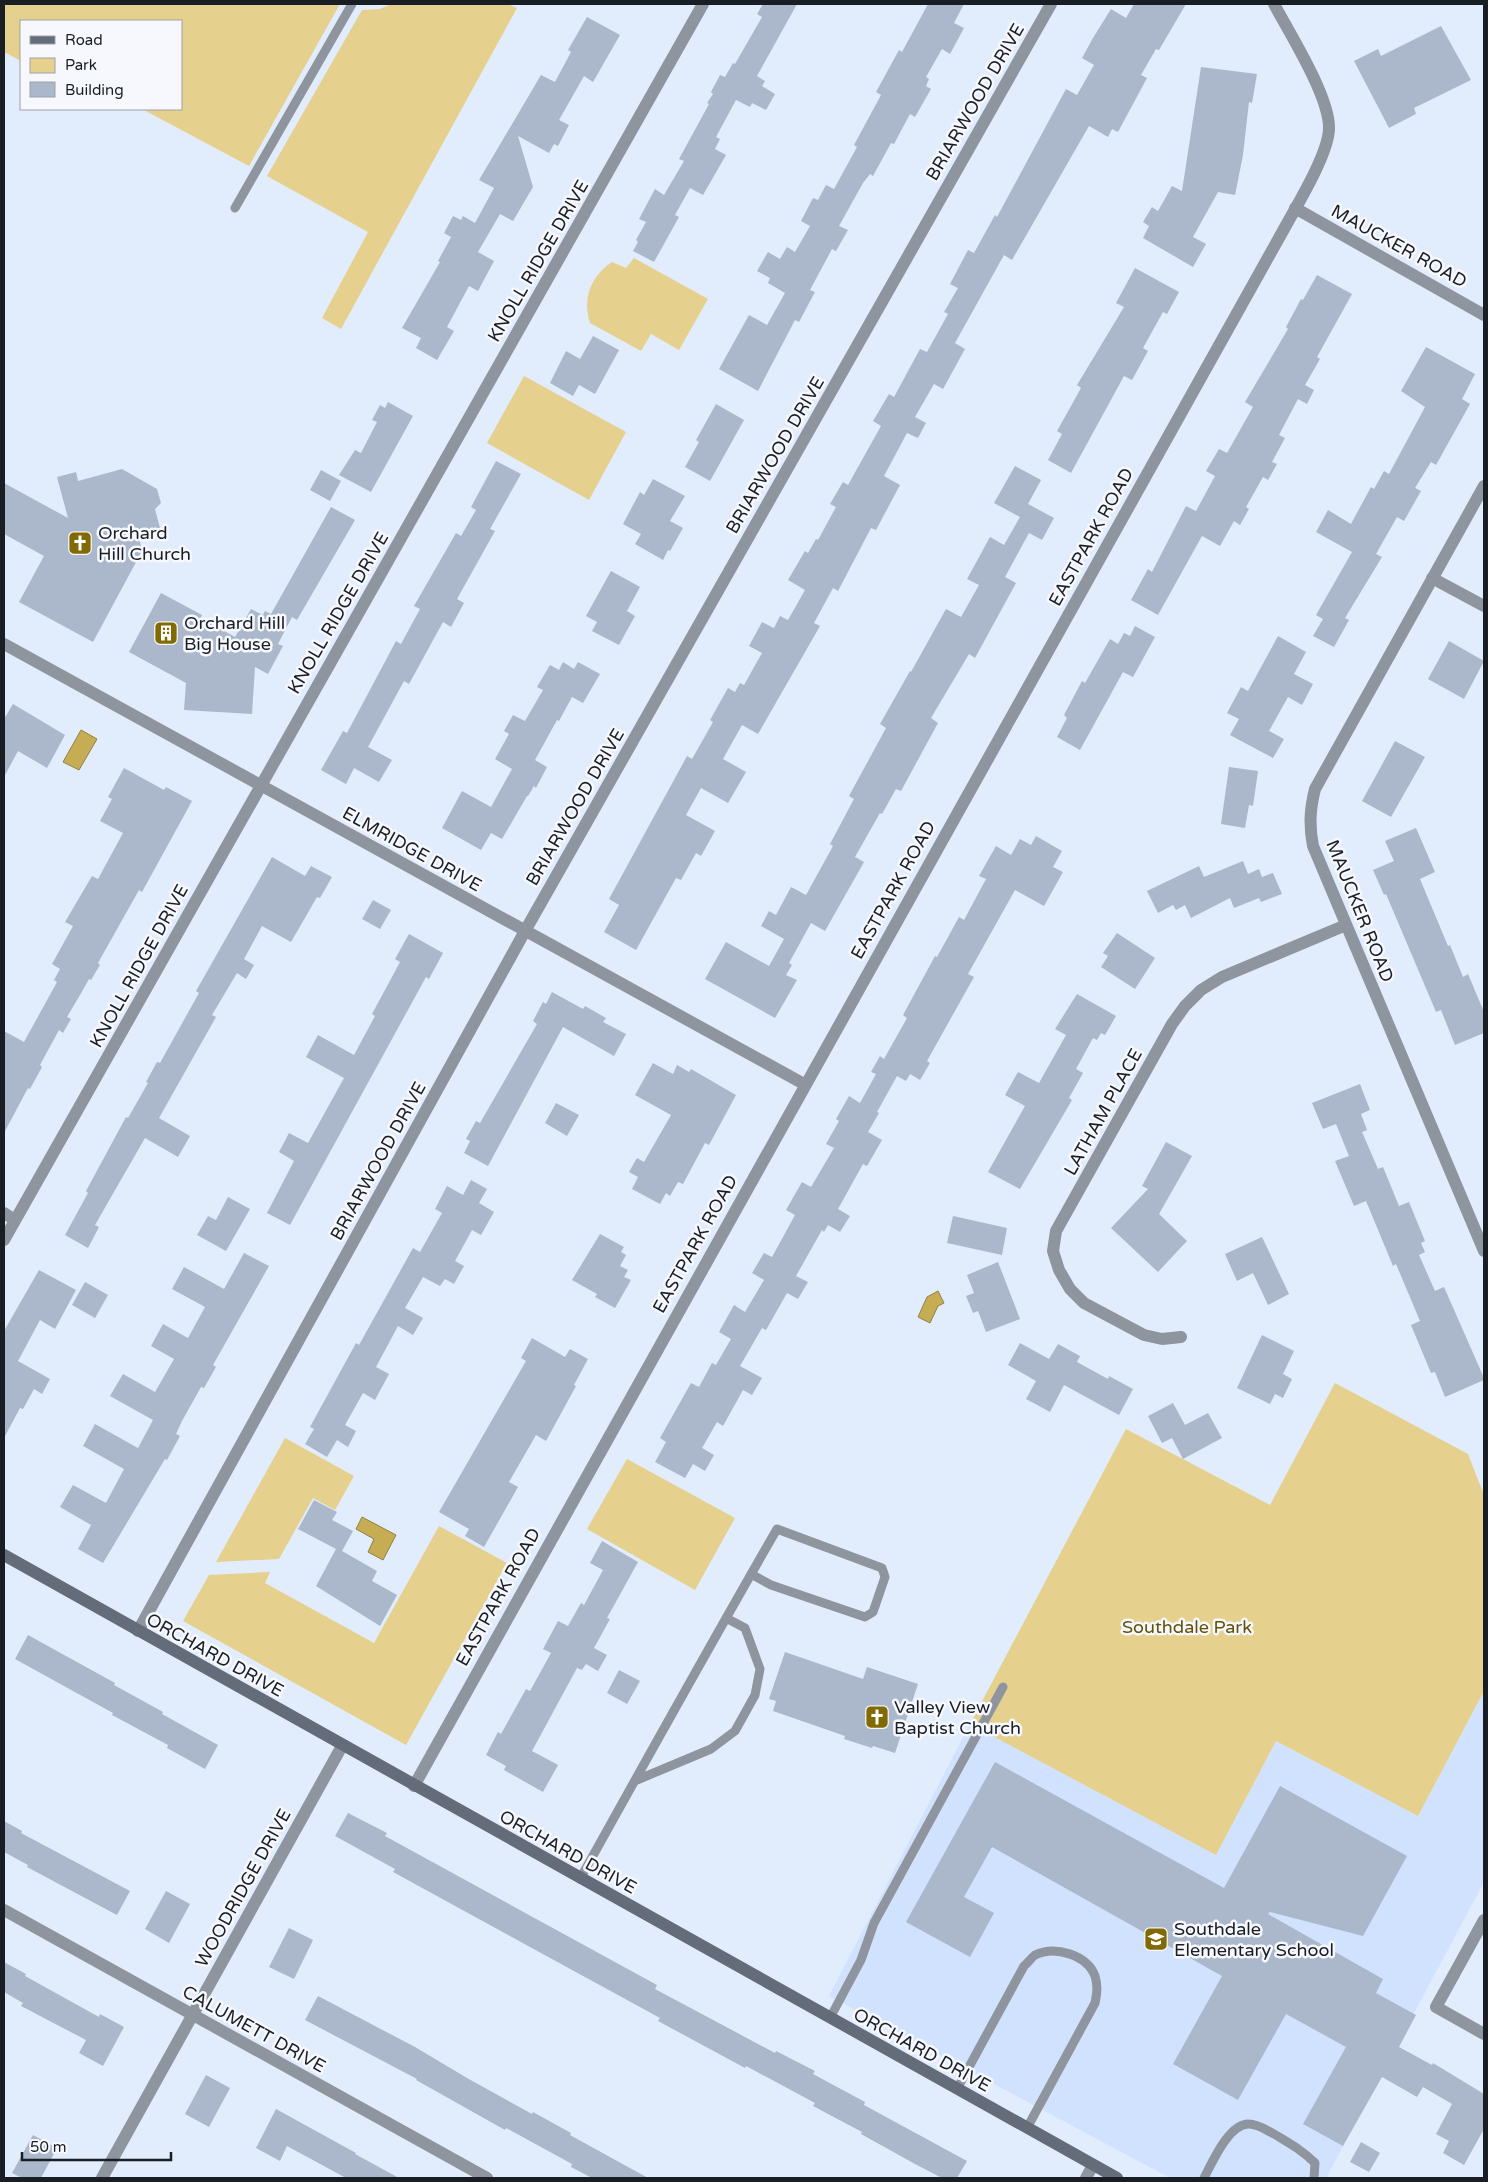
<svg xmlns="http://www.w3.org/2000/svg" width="1488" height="2182" font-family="'Varela Round',sans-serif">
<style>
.built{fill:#d0e2fd}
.green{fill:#e5d08d}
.water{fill:#c6ac52;stroke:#928144}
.building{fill:#abb8cc}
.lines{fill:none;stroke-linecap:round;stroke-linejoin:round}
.lane{stroke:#8f959e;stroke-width:9}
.street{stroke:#8f959e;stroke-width:12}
.secondary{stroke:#646c79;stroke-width:12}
.labels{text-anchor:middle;stroke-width:5;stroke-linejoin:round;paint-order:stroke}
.street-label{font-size:18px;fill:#191e25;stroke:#f6f8fd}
.poi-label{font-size:18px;fill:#191e25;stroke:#f6f8fd;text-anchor:start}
.park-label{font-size:18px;fill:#635109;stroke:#f6f8fd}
</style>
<rect width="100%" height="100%" fill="#e1ecfd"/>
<path class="built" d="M1484 1691V1882L1326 2178H1170L829 1996 970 1724 1216 1855 1276 1741 1418 1816Z"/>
<path class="green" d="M4 4H340L249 166 142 109H181V21H21V61L4 52Z
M391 4H508L517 8 341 329 322 318 368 232 267 176 362 10 380 9Z
M634 258 708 299 679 350 651 334 641 351 590 323C582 298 591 276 612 262L626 268Z
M524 376 626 432 589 500 487 443Z
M1335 1383 1468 1454 1484 1495V1691L1418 1816 1276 1741 1216 1855 970 1724 1126 1429 1270 1505Z
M285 1438 354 1476 335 1510 313 1498 279 1559 216 1562Z
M627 1459 735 1518 695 1590 587 1529Z
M439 1526 507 1563 406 1745 183 1621 209 1575 270 1572 265 1583 374 1643Z"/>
<path class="water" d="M81 730 97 739 79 770 63 762Z
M938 1291 944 1303 938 1306 930 1323 918 1317 927 1297Z
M362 1517 396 1535 383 1560 368 1552 374 1539 356 1529Z"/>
<path class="building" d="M763 4H797L757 76 765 81 762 86 775 94 766 110 752 103 750 107 736 100 716 137 720 139 715 149 726 155 703 195 690 188 675 215 679 217 654 262 633 251 638 242 636 240 646 222 639 219 655 189 664 195 684 161 679 159 709 104 707 103 713 94 711 92 720 75 725 77 733 63 735 64 762 17 757 14Z
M928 4H964L954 23 964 28 950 54 942 49 926 77 929 79 926 86 931 89 915 117 910 114 894 144 891 143 873 176 870 174 863 183 839 226 848 230 836 251 832 249 810 290 815 292 799 322 795 320 758 391 719 369 749 315 767 325 785 293 768 283 770 278 757 271 768 252 780 259 787 247 795 252 810 226 801 221 813 198 818 200 826 185 834 189 857 147 854 145 881 95 876 92 899 50 902 52Z
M1134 4H1186L1159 50 1156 49 1141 75 1147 78 1118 132 1112 129 1108 137 1089 126 1012 260 1004 255 955 343 965 349 943 389 934 384 915 417 926 423 918 438 907 433 884 476 900 485 876 530 871 528 838 591 833 588 814 623 820 626 758 734 742 725 723 759 746 772 728 803 701 788 686 815 715 831 701 856 696 853 681 880 676 878 636 950 604 932 619 905 609 899 687 756 692 759 713 722 710 720 728 688 735 692 740 683 744 685 762 653 749 646 762 622 774 628 780 616 788 620 805 590 788 580 805 551 808 553 816 539 818 540 836 507 830 504 843 482 848 485 881 426 873 421 889 394 894 397 920 349 927 352 948 314 944 312 958 288 950 284 968 250 974 253 995 215 997 217 1066 89 1077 95 1094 65 1082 58 1093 38 1111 9 1126 18Z
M587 17 620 35 593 82 584 76 559 120 569 125 558 146 554 144 549 153 518 136 533 187 513 221 500 214 478 252 494 261 478 291 469 286 447 327 454 331 437 360 416 348 421 338 402 328 440 262 438 261 451 237 444 233 453 216 461 220 463 216 475 223 494 188 479 180 541 75 555 82 571 52 568 50Z
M1441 26 1471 80 1414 108 1416 114 1389 128 1354 61 1378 49 1381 56Z
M1201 67 1257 74 1252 103 1249 102 1243 155 1235 195 1218 192 1193 237 1206 244 1193 267 1143 238 1149 226 1143 222 1152 207 1158 211 1172 186 1182 191Z
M1135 268 1179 292 1167 314 1163 312 1143 348 1148 351 1132 380 1124 376 1071 473 1048 460 1062 434 1057 431 1081 388 1077 385 1124 307 1116 303Z
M1317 275 1352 294 1317 357 1320 359 1305 385 1314 390 1307 404 1298 399 1279 435 1285 438 1272 462 1277 464 1268 480 1263 477 1246 507 1249 509 1240 525 1234 521 1220 546 1202 536 1158 615 1131 600 1148 569 1152 572 1186 506 1196 511 1215 476 1206 471 1219 449 1227 453 1253 407 1245 402 1288 329 1286 327 1301 299 1303 300Z
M593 336 619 350 595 394 579 385 573 396 550 383 566 351 580 359Z
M1426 347 1475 374 1462 399 1470 404 1436 465 1431 462 1415 488 1421 491 1404 521 1397 517 1376 554 1382 557 1345 618 1349 620 1334 647 1313 636 1323 619 1316 615 1352 552 1316 532 1328 510 1351 524 1371 487 1374 489 1384 471 1389 474 1425 407 1401 391Z
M388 402 413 416 371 492 339 475 355 450 361 453 377 422 372 420 380 405 385 408Z
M716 404 744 420 710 481 685 467 699 442 696 440Z
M496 461 521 474 490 529 495 531 457 599 464 603 451 627 443 622 409 684 404 681 368 747 392 760 379 782 354 768 346 784 321 770 343 731 347 733 396 641 401 644 420 609 414 606 456 533 461 536 476 510 471 507Z
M1015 466 1041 480 1028 504 1054 518 1042 540 1029 533 1005 577 1016 583 975 658 969 654 931 718 938 723 901 791 896 789 882 814 880 813 855 857 864 862 825 931 811 923 789 963 792 965 786 975 797 980 775 1018 705 979 726 942 769 966 784 939 761 926 769 911 776 915 791 887 806 895 833 846 830 844 854 799 849 796 886 728 880 724 910 671 911 672 946 609 961 617 979 585 967 579 990 537 1004 545 1020 517 994 503Z
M122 469 157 489 161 503 155 509 160 528 138 534 142 551 93 642 19 602 44 556 4 534V483L68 518 57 477 76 472 78 481Z
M321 470 341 481 330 501 310 490Z
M653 479 685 496 670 521 683 528 670 551 668 550 663 560 635 544 641 534 623 524 640 492 644 495Z
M331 507 355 520 297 620 292 617 278 644 283 646 268 674 255 667 252 714 184 710 186 683 129 652 161 593 202 615 201 618 235 637 251 609 263 615 265 611 271 614Z
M611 571 640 587 627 611 635 616 619 645 592 631 597 622 586 616Z
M1135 626 1155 637 1133 677 1123 672 1080 750 1057 737 1067 718 1064 715 1082 681 1085 683 1110 639 1118 644 1124 633 1130 636Z
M1278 636 1306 652 1294 674 1313 684 1302 705 1288 697 1269 731 1284 739 1273 758 1230 735 1239 719 1227 713 1241 687 1248 691Z
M1449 641 1484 661 1464 699 1428 679Z
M563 662 574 669 578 662 600 674 583 703 572 697 559 721 557 720 535 760 547 767 536 788 534 786 528 796H527L502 839 491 833 481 850 442 828 462 791 491 807 512 769 495 759 509 734 504 731 513 715 525 721 543 690 537 687 550 665 559 670Z
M13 704 65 735 47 768 18 751 4 777V719Z
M1395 741 1425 757 1391 817 1362 801Z
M1229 767 1258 771 1253 806 1249 805 1245 828 1221 824Z
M124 768 164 790 166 787 192 801 142 892 139 890 98 963 100 965 91 980 89 979 80 995 67 1017 71 1019 63 1033 59 1030 40 1065 42 1067 30 1089 28 1088 4 1133V1031L24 1042 57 982 54 980 60 969 52 964 73 926 65 922 92 876 98 879 123 833 100 821 112 799 108 797Z
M1416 828 1435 872 1420 879 1448 946 1450 945 1463 977 1468 974 1484 1012V1033L1455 1045 1441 1010 1436 1012 1386 894 1384 895 1373 870 1394 861 1385 841Z
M1036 836 1062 851 1053 867 1063 872 1044 906 1015 890 968 974 974 977 927 1061 930 1063 920 1080 910 1074 906 1081 897 1076 877 1112 879 1113 868 1132 882 1140 867 1166 863 1164 838 1209 850 1216 840 1232 828 1225 824 1232 822 1230 796 1276 808 1282 798 1299 787 1293 766 1330 762 1328 740 1366 762 1378 752 1395 743 1390 723 1426 717 1422 702 1448 714 1455 705 1471 693 1464 685 1478 655 1462 666 1442 660 1438 691 1383 699 1387 712 1363 716 1365 731 1339 719 1332 734 1305 745 1312 764 1280 752 1273 764 1253 772 1257 795 1215 786 1210 802 1182 811 1187 834 1148 826 1144 839 1121 836 1119 849 1096 860 1103 876 1074 871 1072 880 1056 884 1059 907 1018 903 1015 935 956 937 957 959 917 964 920 986 879 979 876 996 846 1011 855 1020 839 1031 845Z
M272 857 305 876 311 866 332 877 320 898 317 897 291 942 262 926 244 959 254 965 246 979 237 973 212 1015 216 1017 159 1118 190 1136 178 1157 145 1138 95 1225 99 1227 88 1248 65 1235 88 1193 86 1191 126 1117 128 1118 148 1083 146 1082 157 1062 160 1063 199 993 196 991Z
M1243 861 1248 874 1259 869 1262 877 1273 873 1282 894 1261 902 1259 898 1234 908 1230 898 1191 918 1185 905 1176 910 1173 905 1158 913 1147 891 1199 866 1204 877Z
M373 900 391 910 380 929 362 919Z
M1117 933 1155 958 1135 989 1101 967 1108 956 1103 953Z
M409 934 443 953 429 979 426 977 290 1225 267 1213 294 1161 279 1152 289 1133 308 1143 344 1078 306 1057 318 1035 354 1055 375 1016 372 1014 400 962 395 959Z
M552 992 583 1009 585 1006 606 1018 603 1022 626 1034 614 1056 563 1027 488 1166 464 1153 470 1141 466 1139 476 1121 480 1123 537 1024 533 1021 543 1002 546 1004Z
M1077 994 1116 1016 1105 1035 1101 1033 1097 1040 1093 1038 1076 1069 1083 1073 1069 1098 1072 1100 1020 1189 988 1172 1025 1106 1005 1095 1018 1072 1039 1083 1066 1035 1055 1029Z
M653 1063 673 1074 677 1065 689 1072 691 1069 736 1095 709 1145 705 1143 683 1184 678 1182 670 1196 666 1193 660 1204 632 1189 638 1177 629 1172 637 1158 644 1162 671 1115 635 1095Z
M1360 1084 1370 1110 1361 1114 1367 1130 1362 1132 1378 1169 1383 1167 1399 1206 1409 1202 1425 1241 1421 1243 1425 1252 1419 1255 1435 1291 1444 1287 1484 1378V1380L1445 1397 1435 1372 1431 1373 1411 1325 1420 1321 1396 1264 1393 1266 1366 1201 1354 1206 1335 1161 1349 1156 1336 1124 1323 1129 1312 1103Z
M556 1103 579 1115 567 1136 545 1123Z
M1166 1142 1192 1156 1159 1214 1187 1241 1158 1272 1111 1228 1148 1189 1142 1186Z
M471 1180 487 1189 479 1203 494 1212 481 1235 472 1230 455 1261 464 1266 454 1284 445 1279 440 1286 423 1277 405 1308 423 1318 413 1335 398 1326 376 1367 389 1374 375 1400 363 1393 345 1425 356 1431 348 1447 337 1440 327 1457 305 1444 314 1429 310 1427 356 1343 359 1345 413 1248 420 1252 442 1213 435 1209 447 1186 463 1195Z
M228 1197 250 1209 226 1251 197 1235 208 1216 216 1220Z
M953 1216 1007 1228 1002 1255 947 1243Z
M600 1234 624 1247 621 1252 626 1255 620 1266 628 1270 624 1277 631 1280 615 1308 595 1297 597 1294 572 1280Z
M1262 1237 1289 1294 1268 1305 1253 1273 1237 1281 1225 1254Z
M244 1253 269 1266 213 1365 216 1367 204 1388 201 1387 182 1421 176 1434 180 1436 167 1460 165 1459 103 1563 78 1549 91 1525 60 1507 73 1485 106 1503 124 1469 83 1446 95 1424 138 1448 153 1420 110 1396 123 1374 155 1392 174 1359 151 1346 163 1324 188 1338 205 1307 172 1289 184 1267 224 1289Z
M998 1262 1020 1319 986 1332 978 1311 973 1313 966 1296 974 1293 967 1275Z
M39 1270 76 1290 55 1329 40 1320 18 1361 50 1379 42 1394 34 1389 23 1409 20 1408 4 1438V1331Z
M85 1282 108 1295 95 1318 72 1305Z
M1262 1335 1294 1351 1283 1374 1292 1379 1283 1398 1275 1394 1270 1404 1237 1388Z
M532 1338 565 1357 570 1349 588 1359 574 1385 576 1386 546 1441 536 1435 509 1482 518 1487 484 1547 465 1536 469 1529 439 1512 526 1361 521 1358Z
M1020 1343 1049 1359 1058 1344 1080 1356 1077 1362 1108 1379 1109 1376 1133 1389 1119 1415 1064 1385 1050 1412 1026 1399 1036 1381 1008 1365Z
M1173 1403 1185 1425 1208 1413 1222 1438 1183 1459 1172 1438 1162 1443 1148 1416Z
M314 1500 337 1512 332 1520 353 1531 342 1551 377 1571 372 1581 397 1595 380 1626 316 1586 336 1549 298 1529Z
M602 1541 638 1562 607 1618 610 1619 594 1648 607 1655 598 1671 586 1664 582 1670 577 1668 532 1751 558 1765 543 1792 504 1770 506 1766 486 1755 498 1732 501 1734 526 1689 530 1691 551 1653 543 1649 558 1621 568 1626 581 1603 584 1605 603 1570 590 1563Z
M28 1635 115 1683 114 1685 163 1712 162 1714 218 1745 205 1769 167 1748 168 1745 112 1715 113 1713 15 1659Z
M785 1652 863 1679 867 1667 918 1684 895 1753 873 1746 872 1748 844 1739 845 1736 773 1711 776 1701 769 1699Z
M619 1670 640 1681 627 1704 607 1693Z
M995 1762 1224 1888 1280 1786 1407 1856 1363 1936 1270 1912 1268 1914 1383 1979 1376 1993 1416 2015 1399 2047 1432 2065 1433 2063 1484 2094V2129L1464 2165 1443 2153 1449 2141 1436 2134 1452 2104 1423 2087 1417 2097 1382 2077 1343 2146 1303 2124 1346 2047 1286 2014 1238 2100 1173 2064 1222 1976 992 1847 964 1897 994 1913 970 1957 906 1922Z
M348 1813 387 1833 385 1836 657 1985 655 1989 775 2053 776 2051 815 2071 813 2074 865 2102 864 2105 967 2161 957 2178H942L915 2164 861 2134 862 2132 813 2106 815 2103 746 2066 745 2068 658 2021 660 2018 393 1872 395 1869 335 1836Z
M4 1821 22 1831 21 1833 130 1891 117 1915 27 1867 28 1865 4 1852Z
M166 1891 190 1904 169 1943 145 1929Z
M289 1928 313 1940 294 1979 269 1967Z
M4 1962 26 1974 25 1976 99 2017 100 2014 124 2027 103 2066 79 2053 86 2040 21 2006 23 2003 4 1992Z
M318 1996 415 2047 467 2078 532 2114 533 2112 571 2133 570 2135 648 2178H592L571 2167 572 2164 506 2128 505 2130 416 2080 417 2079 305 2020Z
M206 2075 230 2088 209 2127 185 2114Z
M276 2109 356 2153 355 2154 399 2178H346L287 2146 280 2161 256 2148Z
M33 2135 57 2148 41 2178H22L12 2173Z
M1361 2142 1380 2153 1369 2172 1350 2162Z"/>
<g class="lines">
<path class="lane" d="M235 208 352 4
M637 1780 711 1749 735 1731 755 1695 760 1669 745 1628 726 1618
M580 1879C645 1762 710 1645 777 1529L882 1568 885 1577 873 1612 865 1617 771 1585 751 1574
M830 2018 861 1960 874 1923 1003 1687
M957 2089 1024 1966C1028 1963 1031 1958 1035 1955 1055 1945 1087 1955 1095 1976 1098 1986 1097 1993 1095 2003L1027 2128
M1204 2178C1212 2163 1229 2123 1249 2124 1258 2124 1266 2130 1274 2134 1289 2143 1302 2150 1315 2163L1314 2178"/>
<path class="street" d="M1295 208 1484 315
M1484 486 1315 789C1310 809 1309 825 1313 846L1484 1251
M1432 578 1484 606
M4 644 804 1084
M4 1213 15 1220
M4 1240 703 4
M1181 1337 1162 1339 1144 1335 1084 1303 1070 1289 1059 1270 1053 1251 1056 1231 1172 1024 1185 1006 1201 990 1222 977 1346 925
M138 1631 525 931 1051 4
M414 1786 1284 229C1297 205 1328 155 1329 129 1330 97 1290 34 1274 4
M4 1910 487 2178
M1484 1920 1436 2007 1484 2034
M102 2178 342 1746
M1086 2178 1093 2165"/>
<path class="secondary" d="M4 1555 1117 2178"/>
</g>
<defs>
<g id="church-square" transform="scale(1.25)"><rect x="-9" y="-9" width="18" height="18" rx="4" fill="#826a03" stroke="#f6f8fd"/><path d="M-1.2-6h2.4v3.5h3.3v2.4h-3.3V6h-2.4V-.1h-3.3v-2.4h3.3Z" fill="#fff"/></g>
<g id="building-square" transform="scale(1.25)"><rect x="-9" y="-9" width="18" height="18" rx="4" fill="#826a03" stroke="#f6f8fd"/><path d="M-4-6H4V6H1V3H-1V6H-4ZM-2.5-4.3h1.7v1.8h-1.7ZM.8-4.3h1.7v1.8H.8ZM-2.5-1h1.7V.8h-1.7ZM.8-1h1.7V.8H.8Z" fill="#fff"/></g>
<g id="school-square" transform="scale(1.25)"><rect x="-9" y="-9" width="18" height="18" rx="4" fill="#826a03" stroke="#f6f8fd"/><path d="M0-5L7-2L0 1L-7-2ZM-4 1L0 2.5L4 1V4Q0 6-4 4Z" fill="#fff"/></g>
</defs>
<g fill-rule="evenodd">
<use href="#church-square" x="80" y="543"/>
<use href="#building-square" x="166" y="633"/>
<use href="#church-square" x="877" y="1717"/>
<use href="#school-square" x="1156" y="1939"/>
</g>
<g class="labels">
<g class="street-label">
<text transform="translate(975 102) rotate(-60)" y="6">BRIARWOOD DRIVE</text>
<text transform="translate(1399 246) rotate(29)" y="6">MAUCKER ROAD</text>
<text transform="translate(538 261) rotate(-60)" y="6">KNOLL RIDGE DRIVE</text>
<text transform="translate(775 455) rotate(-60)" y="6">BRIARWOOD DRIVE</text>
<text transform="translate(1091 537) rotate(-61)" y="6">EASTPARK ROAD</text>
<text transform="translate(338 613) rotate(-60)" y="6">KNOLL RIDGE DRIVE</text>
<text transform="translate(575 807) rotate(-60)" y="6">BRIARWOOD DRIVE</text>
<text transform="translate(412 849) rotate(29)" y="6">ELMRIDGE DRIVE</text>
<text transform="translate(893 890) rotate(-61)" y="6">EASTPARK ROAD</text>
<text transform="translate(1360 911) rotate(68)" y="6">MAUCKER ROAD</text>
<text transform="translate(139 966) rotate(-61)" y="6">KNOLL RIDGE DRIVE</text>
<text transform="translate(1103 1112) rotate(-61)" y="6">LATHAM PLACE</text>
<text transform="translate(378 1161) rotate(-61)" y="6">BRIARWOOD DRIVE</text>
<text transform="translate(695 1244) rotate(-61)" y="6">EASTPARK ROAD</text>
<text transform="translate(498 1597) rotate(-61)" y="6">EASTPARK ROAD</text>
<text transform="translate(215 1655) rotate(29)" y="6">ORCHARD DRIVE</text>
<text transform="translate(568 1852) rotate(29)" y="6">ORCHARD DRIVE</text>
<text transform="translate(243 1888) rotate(-61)" y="6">WOODRIDGE DRIVE</text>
<text transform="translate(254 2029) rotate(29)" y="6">CALUMETT DRIVE</text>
<text transform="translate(922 2050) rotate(29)" y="6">ORCHARD DRIVE</text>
</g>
<g class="poi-label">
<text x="98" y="539">Orchard<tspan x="98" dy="21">Hill Church</tspan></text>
<text x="184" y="629">Orchard Hill<tspan x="184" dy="21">Big House</tspan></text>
<text x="894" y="1713">Valley View<tspan x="894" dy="21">Baptist Church</tspan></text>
<text x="1174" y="1935">Southdale<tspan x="1174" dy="21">Elementary School</tspan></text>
</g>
<g class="park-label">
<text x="1187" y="1633">Southdale Park</text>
</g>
</g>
<rect width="1488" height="2182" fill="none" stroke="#191e25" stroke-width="10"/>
<rect x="20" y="20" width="162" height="90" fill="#f6f8fd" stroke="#9ea1a7"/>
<rect x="30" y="36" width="25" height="8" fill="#646c79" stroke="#9ea1a7"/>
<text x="65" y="45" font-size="15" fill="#191e25">Road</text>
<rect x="30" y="58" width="25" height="15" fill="#e5d08d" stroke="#9ea1a7"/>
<text x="65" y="70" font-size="15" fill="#191e25">Park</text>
<rect x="30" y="82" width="25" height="15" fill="#abb8cc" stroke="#9ea1a7"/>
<text x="65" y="95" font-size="15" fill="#191e25">Building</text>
<path d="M22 2152v8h149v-8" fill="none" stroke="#191e25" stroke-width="2.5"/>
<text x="30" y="2152" font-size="15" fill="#191e25" stroke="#f6f8fd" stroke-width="4" paint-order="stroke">50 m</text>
</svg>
